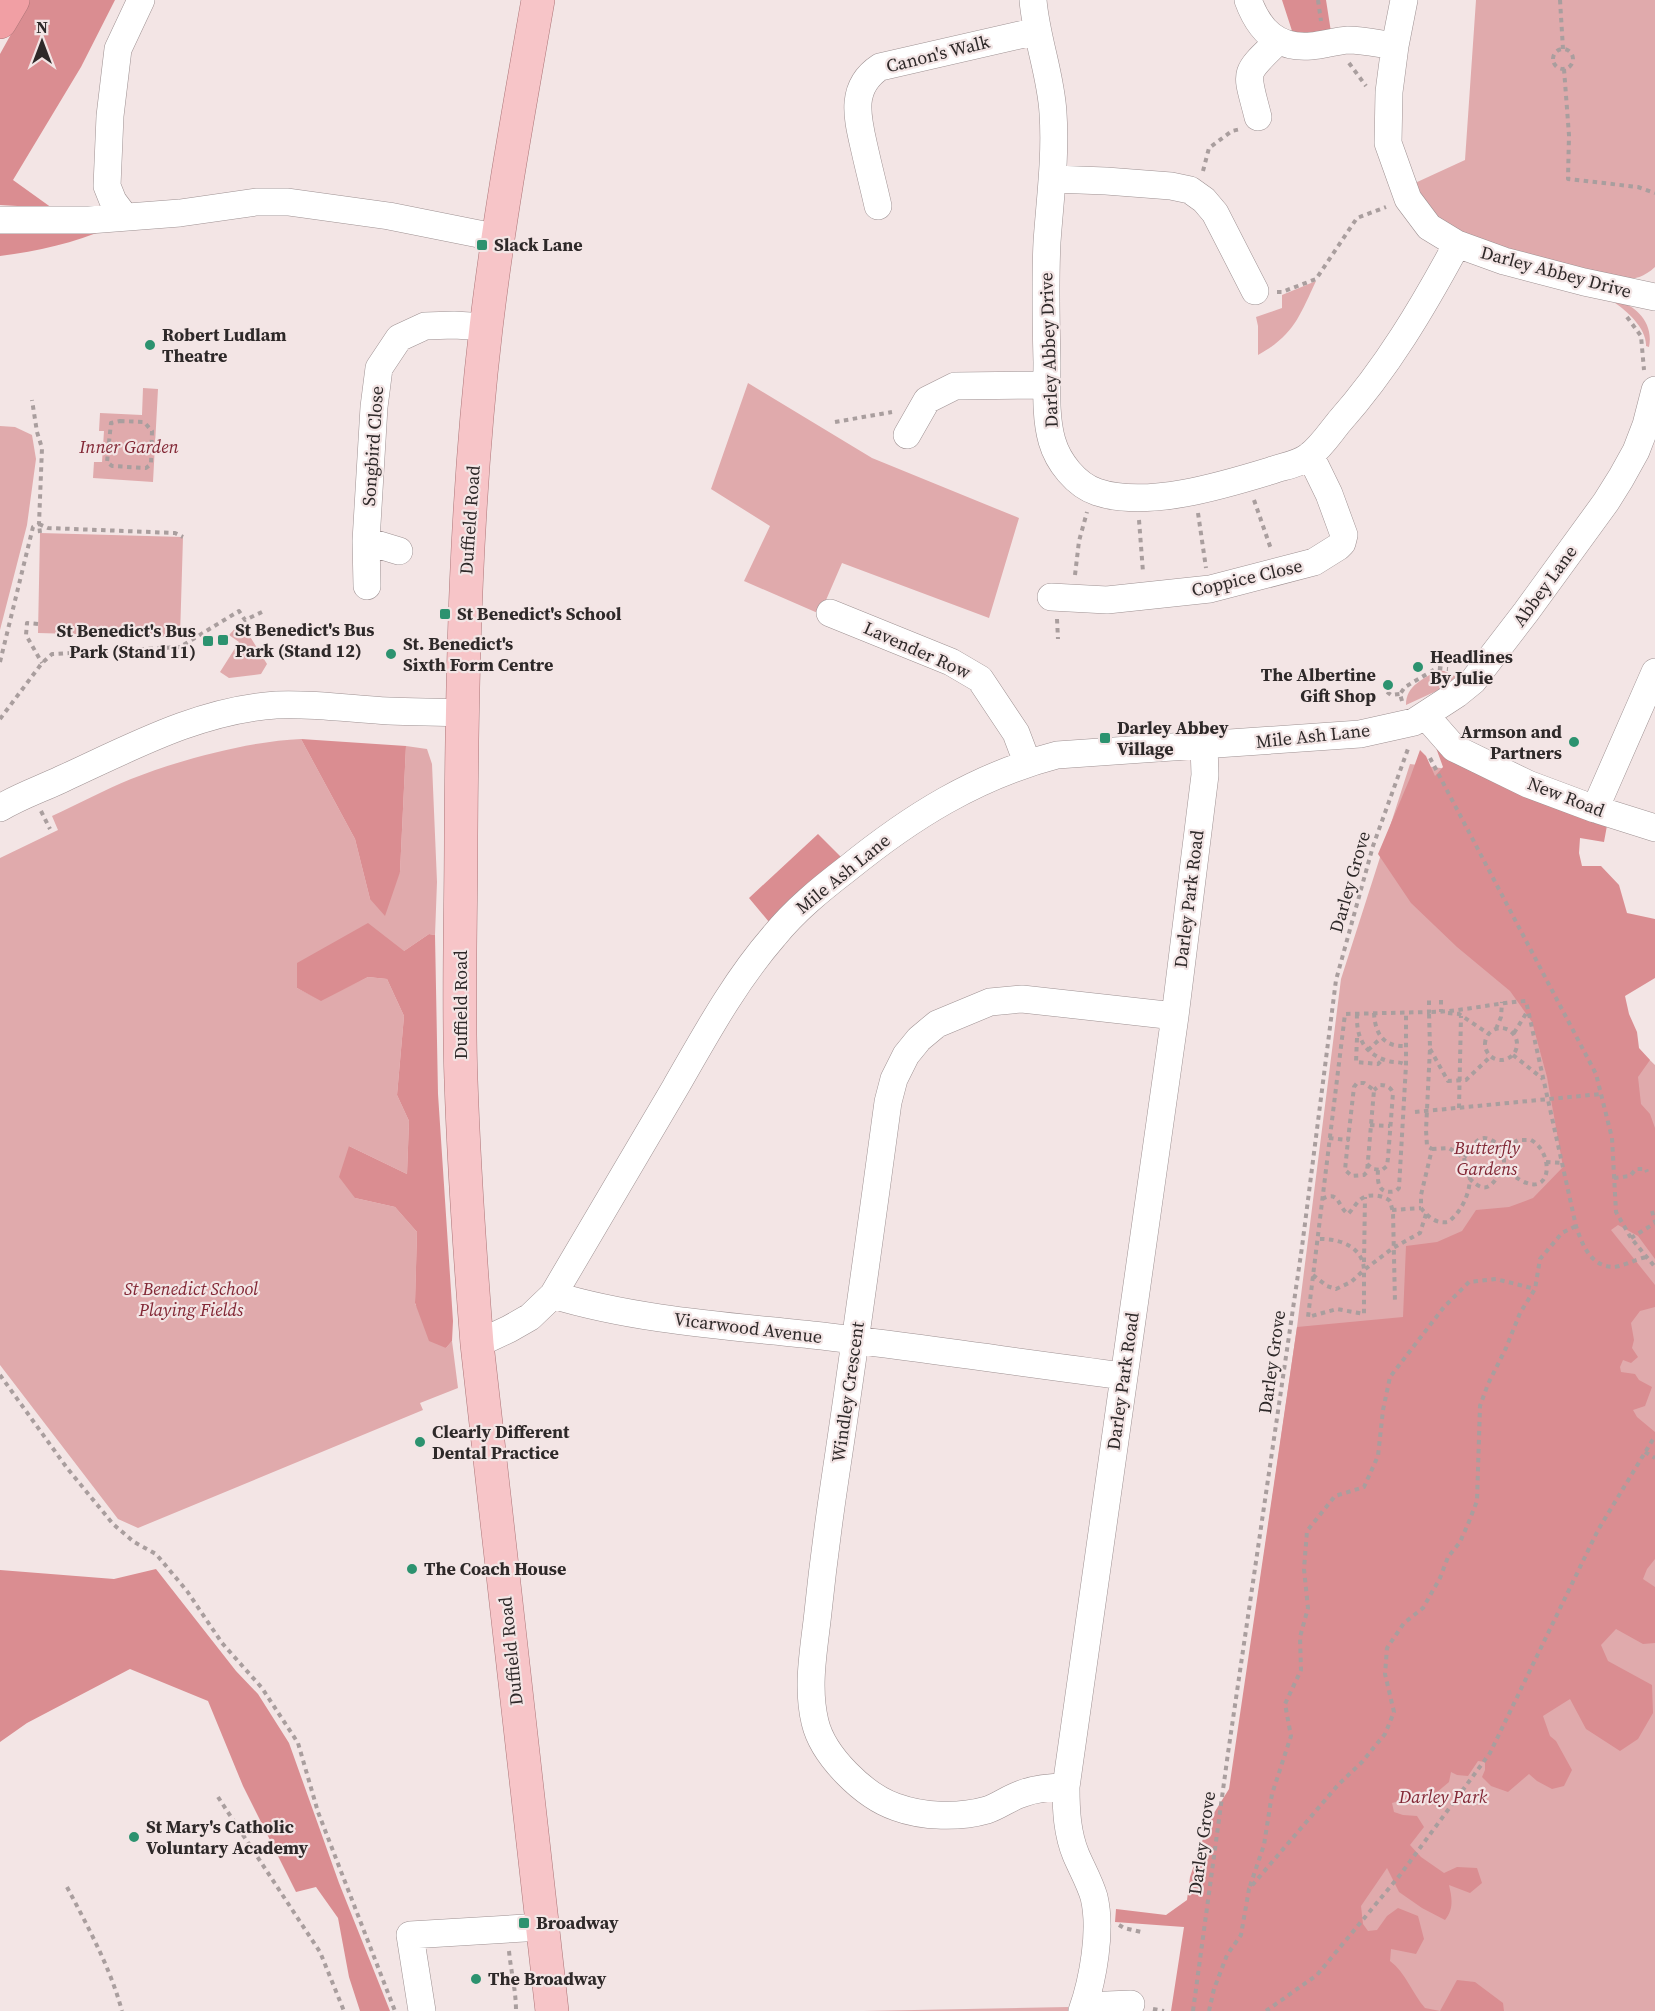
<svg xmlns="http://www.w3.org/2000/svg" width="1655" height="2011" font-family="'Source Serif 4',serif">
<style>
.green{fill:#e0aaac}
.forest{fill:#da8d91}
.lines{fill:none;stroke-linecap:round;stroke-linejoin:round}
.minor-casing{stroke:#9e9192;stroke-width:28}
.major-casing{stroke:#ad7679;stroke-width:34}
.highway-casing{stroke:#ad7679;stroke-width:34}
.path{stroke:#a99e9e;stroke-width:4;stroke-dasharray:4.5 4.5;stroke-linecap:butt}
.minor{stroke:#fff;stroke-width:27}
.major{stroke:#f7c5c8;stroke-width:33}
.highway{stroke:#f19fa4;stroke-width:33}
.poi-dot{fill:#2c926f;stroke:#f3e5e5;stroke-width:2}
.labels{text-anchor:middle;stroke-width:4.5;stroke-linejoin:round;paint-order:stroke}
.street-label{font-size:18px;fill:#2e2929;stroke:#f3e5e5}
.poi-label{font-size:18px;font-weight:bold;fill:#2e2929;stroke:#f3e5e5;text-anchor:start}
.park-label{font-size:18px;font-style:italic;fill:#822735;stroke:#f3e5e5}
</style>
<rect width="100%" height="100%" fill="#f3e5e5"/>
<path class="green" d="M1476 0H1655V267C1644 277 1636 279 1621 280L1475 240 1430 212 1415 183 1465 160Z
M1316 281C1299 317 1294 335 1258 355V326L1256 317 1282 308V295Z
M1615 300C1636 305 1654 323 1649 347L1646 346C1647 329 1627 311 1615 303Z
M748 383 872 458 1019 518 989 618 842 563 820 614 744 581 770 526 711 489Z
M143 388 158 389 153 482 93 478 94 462H102L104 431H99L100 413 142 415Z
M0 426 15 427 32 435 36 459 27 525 0 630Z
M40 533 183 537 180 637 38 633Z
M241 622 267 664 261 674 229 678 220 672 239 642 229 635Z
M1438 670 1444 671 1457 677 1443 688 1406 705C1406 685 1424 679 1438 670Z
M301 739 355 839 370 899 400 872 406 746 427 749 432 764 437 882 435 935 429 934 404 951 297 988 321 1000 368 977 387 979 404 1016 397 1095 409 1121 407 1174 349 1146 355 1198 395 1207 417 1232 415 1304 446 1348 452 1341 458 1388 420 1403 423 1410 138 1528 118 1519 0 1365V858L58 830 52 816C78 804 104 790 131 779 179 760 250 741 301 739Z
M1410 764 1471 772 1566 980 1655 1065V2011H1198L1297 1327 1341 979Z
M1068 2007V2011H863Z"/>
<path class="forest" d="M30 0H115L81 67 13 180 52 208 0 205V54Z
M1282 0H1326L1331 32 1294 37Z
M0 227 109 228C74 243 38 251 0 256Z
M301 739 406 746 400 872 385 916 370 899 355 839Z
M1435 745 1608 820 1604 842 1580 838 1579 853 1582 866H1601L1619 885 1627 913 1655 919V978L1625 996 1629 1014 1637 1032 1639 1048 1650 1060 1638 1077 1641 1104 1650 1114 1655 1128V1259L1638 1236 1618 1225 1611 1230 1655 1285V1307L1640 1311 1631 1323 1634 1340 1632 1348 1638 1357 1631 1363 1623 1360 1620 1367 1621 1372 1635 1374 1639 1380 1652 1387 1645 1406 1633 1410 1637 1417 1655 1432V1559L1647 1569 1643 1579 1655 1587V1643L1643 1644 1616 1629 1601 1645 1608 1661 1652 1685 1653 1713 1638 1739 1620 1751 1586 1729 1570 1699 1543 1716 1550 1736 1556 1741 1572 1770 1564 1786 1552 1789 1537 1781 1529 1774 1508 1792 1491 1786 1482 1777 1485 1770V1762L1478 1761 1468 1776 1457 1775 1451 1772 1449 1782 1436 1793 1425 1791 1415 1804 1403 1800 1392 1803 1394 1812 1403 1815 1417 1816 1424 1827 1410 1845 1421 1857 1444 1873 1457 1867 1477 1868 1482 1883 1470 1893 1449 1885C1452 1898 1454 1909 1445 1920L1422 1908 1399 1892 1387 1868 1361 1906 1363 1924 1368 1931 1377 1930 1387 1916 1398 1908 1418 1916 1424 1939 1416 1954 1391 1949 1390 1961C1406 1973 1412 1993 1425 2008L1440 2011 1457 1980 1475 1982 1503 2003 1504 2011H1171L1184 1927 1115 1922 1116 1909 1166 1915 1187 1900 1190 1877 1209 1821 1229 1789 1297 1327 1403 1317 1406 1246 1437 1242 1462 1231 1476 1210 1509 1207 1533 1198 1563 1167 1547 1077 1532 1022 1510 991 1457 947 1411 903 1378 854 1410 778 1420 750 1426 756 1435 776 1443 767Z
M818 834 843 859 774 928 749 898Z
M368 923 404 951 429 934 435 935 438 1094 453 1321 452 1341 446 1348 429 1341 415 1303 417 1232 395 1207 355 1198 339 1177 349 1146 407 1174 409 1121 397 1095 404 1016 387 979 368 977 321 1001 297 988V963Z
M156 1569 236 1671 258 1694 289 1743 339 1883 390 2011H360L349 1977 338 1918 316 1887 296 1892 243 1786 208 1701 130 1669 27 1723 0 1742V1570L114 1579Z"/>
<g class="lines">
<g class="minor-casing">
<path id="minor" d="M1033 0C1036 38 1051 75 1053 113 1056 156 1050 199 1047 242 1045 282 1046 322 1047 362 1047 387 1045 417 1052 441 1058 462 1076 485 1097 492 1147 509 1224 485 1273 470 1285 466 1299 464 1309 456 1321 447 1330 433 1339 422 1387 368 1423 307 1457 244
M1248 0C1259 30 1277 49 1311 46 1323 45 1336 41 1348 40 1364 40 1380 44 1395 46
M1404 0 1395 46 1389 92 1388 143 1408 199 1429 227 1457 244 1504 261 1584 282 1655 297
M1258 117C1246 69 1242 76 1278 41
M1053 179 1106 181 1171 186 1190 190 1204 200 1215 213 1255 291
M878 206C874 188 869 169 865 151 858 120 848 88 880 67L1037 31
M125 217 113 201 107 186 110 116 118 49 141 0
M0 220H89L180 213 256 202H288L389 216 499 238
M907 435 927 400 955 386 1047 385
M366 541 399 551
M367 586 366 541 374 407 379 368 399 338 425 326 454 325 486 327
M1051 597 1107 600 1210 589 1314 562 1338 547 1342 543 1344 535 1329 494 1310 455
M830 613 951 662 980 679 1016 733 1027 762
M1425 715 1454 748 1528 784 1595 809 1655 828
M0 808C20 796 41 789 62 779 130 748 199 710 276 705 313 703 351 709 389 711 413 712 438 712 462 713
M1595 809 1655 672
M553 1295C639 1321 732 1326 822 1336 923 1348 1023 1363 1124 1376
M477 1344 509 1329 530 1317 553 1295C594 1226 635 1157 675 1088 705 1036 734 982 774 936 795 910 821 889 847 869 911 817 976 776 1057 755L1360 734 1414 722 1457 694 1473 681 1526 612 1606 502 1621 478 1636 451 1646 425 1655 390
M1066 1787C1050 1787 1036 1788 1021 1794 1009 1798 999 1806 987 1810 959 1818 923 1817 896 1807 864 1796 823 1756 815 1722 807 1689 813 1654 817 1621 822 1573 828 1526 835 1479 854 1353 871 1228 888 1102L894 1079 906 1055 919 1039 937 1024 990 1002 1022 999 1175 1016
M1084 2006 1131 2004
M422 2011 410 1935 542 1927
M1082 2011C1093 1980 1102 1930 1094 1897 1090 1883 1082 1869 1076 1855 1067 1833 1066 1810 1066 1787L1175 1016 1205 775 1204 745"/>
</g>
<g class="major-casing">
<path id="major" d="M538 0C519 109 499 218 486 328 466 497 462 666 461 836 461 917 458 999 461 1080 464 1168 470 1256 477 1344L552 2011"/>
</g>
<g class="highway-casing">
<path id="highway" d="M0 22 13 0"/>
</g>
<path class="path" d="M1318 0 1321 21
M1560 0 1563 49
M1553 59a10 10 0 1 1 20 0a10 10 0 1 1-20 0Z
M1349 63 1366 86
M1564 69 1569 135 1568 179 1638 187 1655 193
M1203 171 1209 148 1232 131 1241 129
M1277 292H1282L1316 279 1357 218 1386 207
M1627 317 1641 336 1644 370
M120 421 144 422 152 431 151 464 146 468 112 466 107 462 111 423Z
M835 422 892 412
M1254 500 1271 549
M1198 513 1206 568
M1139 520 1143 572
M40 533 39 524 48 528 175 533 183 537
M1075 575 1079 541 1087 512
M1057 619 1058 639
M38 624 27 623 26 635 42 663
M0 662 33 527 39 524 42 448 37 432 32 400
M1387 692 1391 695 1400 694
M1402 701 1400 694 1405 687 1437 668 1448 669
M0 719 42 663 52 654 180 647 239 611 245 620 262 612
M1430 758 1596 1074 1612 1138 1616 1212 1631 1238 1655 1267
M41 811 50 829
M1441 1000V1012
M1374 1013C1375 1034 1384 1047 1405 1046
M1448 1013 1459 1014 1489 1034
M1357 1014C1356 1037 1364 1054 1388 1061 1394 1063 1400 1061 1406 1065
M1485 1044a16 16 0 1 1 32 0a16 16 0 1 1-32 0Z
M1496 1029 1501 1017 1502 1002
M1514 1033 1527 1012
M1357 1038 1356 1062 1378 1064 1383 1059
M1430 1049 1448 1081 1466 1080 1491 1056
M1368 1050 1381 1038
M1513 1055 1543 1079
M1459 1108 1461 1016
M1415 1112 1601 1094
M1370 1125 1390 1126
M1329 1138 1348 1140 1354 1087 1357 1083H1364L1374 1090 1367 1172 1364 1175 1352 1176 1345 1170 1348 1140
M1432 1149 1449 1148 1464 1158C1479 1136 1482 1131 1504 1149L1518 1140H1531C1558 1155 1551 1213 1504 1167 1493 1183 1488 1197 1470 1179 1469 1196 1461 1212 1448 1222 1436 1224 1428 1217 1421 1208V1195L1432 1149 1427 1146 1426 1130 1430 1048 1429 1012C1461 1012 1493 1003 1526 1001L1576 1226C1582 1244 1590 1266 1613 1267 1621 1267 1637 1259 1646 1257
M1504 1149V1167
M1464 1158 1470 1179
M1546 1162 1562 1163
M1367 1164 1373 1169 1382 1170 1387 1166 1388 1158 1393 1093C1391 1087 1386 1085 1380 1085L1374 1090
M1378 1170C1377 1184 1379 1195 1396 1191L1399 1188 1406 1065V1012
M1614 1178 1630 1176 1636 1169H1646L1647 1172
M1322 1199C1340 1190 1337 1206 1348 1214 1353 1209 1356 1203 1361 1199 1369 1193 1383 1195 1390 1201L1393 1212 1395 1303
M1392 1210 1421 1208
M1652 1211 1655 1222
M1426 1214 1420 1233 1393 1248 1364 1270V1314L1337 1309 1308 1317 1345 1014 1429 1012V1000
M1631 1238 1655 1223
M1364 1262 1365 1197
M1313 1275 1327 1286 1336 1289 1351 1282 1364 1270C1363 1246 1338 1238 1317 1239
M0 1375 67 1468 113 1524 134 1542 156 1554 187 1591 222 1643 262 1688 298 1743 318 1812 395 2011
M1645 1452 1655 1458
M218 1797 320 1952 344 2011
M1250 1886 1264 1845 1272 1794 1291 1736 1285 1704 1301 1670 1300 1637 1308 1608 1304 1569 1307 1531 1335 1496 1364 1487 1378 1456 1383 1410 1390 1377 1444 1307 1469 1282 1496 1279 1535 1289
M67 1887C88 1927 110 1967 122 2011
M1119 1925 1124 1928 1141 1932
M509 1951C511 1972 516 1990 516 2011
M1153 2009 1164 2011
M1193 2011 1228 1753 1302 1247 1336 980 1373 846 1409 746
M1209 2011 1214 1989 1227 1955 1241 1935 1249 1889 1338 1785 1362 1762 1385 1734 1394 1712 1385 1674 1387 1648 1404 1623 1423 1608 1440 1578 1448 1557 1460 1542 1468 1524 1477 1501 1480 1406 1488 1384 1506 1348 1520 1313 1535 1289 1540 1259 1562 1233 1576 1226
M1266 2011 1317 1975 1400 1875 1490 1753 1598 1530 1655 1436"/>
<use href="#minor" class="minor"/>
<use href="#major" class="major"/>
<use href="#highway" class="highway"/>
</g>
<g class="poi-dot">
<rect x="476" y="239" width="12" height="12" rx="3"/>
<circle cx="150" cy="345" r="6"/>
<rect x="439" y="608" width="12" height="12" rx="3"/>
<rect x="217" y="634" width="12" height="12" rx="3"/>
<rect x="202" y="635" width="12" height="12" rx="3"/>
<circle cx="391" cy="654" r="6"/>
<circle cx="1418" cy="667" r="6"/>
<circle cx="1388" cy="685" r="6"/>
<rect x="1099" y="732" width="12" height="12" rx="3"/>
<circle cx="1574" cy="742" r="6"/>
<circle cx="420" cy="1442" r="6"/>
<circle cx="412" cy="1569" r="6"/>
<circle cx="134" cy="1837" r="6"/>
<rect x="518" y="1917" width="12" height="12" rx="3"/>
<circle cx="476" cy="1979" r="6"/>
</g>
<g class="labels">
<g class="street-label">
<text transform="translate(938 54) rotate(-14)" y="6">Canon's Walk</text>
<text transform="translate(1556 272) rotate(15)" y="6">Darley Abbey Drive</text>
<text transform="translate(1049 350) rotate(-92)" y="6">Darley Abbey Drive</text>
<text transform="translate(373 446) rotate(-86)" y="6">Songbird Close</text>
<text transform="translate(470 520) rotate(-86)" y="6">Duffield Road</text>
<text transform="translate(1247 578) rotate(-13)" y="6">Coppice Close</text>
<text transform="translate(1545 586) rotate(-54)" y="6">Abbey Lane</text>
<text transform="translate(917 650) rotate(24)" y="6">Lavender Row</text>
<text transform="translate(1313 736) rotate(-6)" y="6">Mile Ash Lane</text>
<text transform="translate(1566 797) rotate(21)" y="6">New Road</text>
<text transform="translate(843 874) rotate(-39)" y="6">Mile Ash Lane</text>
<text transform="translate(1350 882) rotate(-74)" y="6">Darley Grove</text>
<text transform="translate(1189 899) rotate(-83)" y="6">Darley Park Road</text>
<text transform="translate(461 1005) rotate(-90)" y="6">Duffield Road</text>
<text transform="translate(748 1328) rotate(7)" y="6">Vicarwood Avenue</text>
<text transform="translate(1272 1362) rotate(-82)" y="6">Darley Grove</text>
<text transform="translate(1123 1381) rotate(-82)" y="6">Darley Park Road</text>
<text transform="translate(848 1392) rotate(-82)" y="6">Windley Crescent</text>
<text transform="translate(511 1651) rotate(-96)" y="6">Duffield Road</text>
<text transform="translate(1202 1843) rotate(-82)" y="6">Darley Grove</text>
</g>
<g class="poi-label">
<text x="494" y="251">Slack Lane</text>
<text x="162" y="341">Robert Ludlam<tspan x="162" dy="21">Theatre</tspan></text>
<text x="457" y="620">St Benedict's School</text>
<text x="235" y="636">St Benedict's Bus<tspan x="235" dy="21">Park (Stand 12)</tspan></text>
<text x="196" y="637" text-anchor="end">St Benedict's Bus<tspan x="196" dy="21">Park (Stand 11)</tspan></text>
<text x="403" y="650">St. Benedict's<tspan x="403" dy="21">Sixth Form Centre</tspan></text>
<text x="1430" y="663">Headlines<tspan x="1430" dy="21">By Julie</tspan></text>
<text x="1376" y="681" text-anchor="end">The Albertine<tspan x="1376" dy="21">Gift Shop</tspan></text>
<text x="1117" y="734">Darley Abbey<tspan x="1117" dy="21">Village</tspan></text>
<text x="1562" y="738" text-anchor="end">Armson and<tspan x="1562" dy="21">Partners</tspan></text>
<text x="432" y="1438">Clearly Different<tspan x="432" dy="21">Dental Practice</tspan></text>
<text x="424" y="1575">The Coach House</text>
<text x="146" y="1833">St Mary's Catholic<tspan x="146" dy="21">Voluntary Academy</tspan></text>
<text x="536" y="1929">Broadway</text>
<text x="488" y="1985">The Broadway</text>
</g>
<g class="park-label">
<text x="129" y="453">Inner Garden</text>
<text x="1487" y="1154">Butterfly<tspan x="1487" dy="21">Gardens</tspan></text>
<text x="191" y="1295">St Benedict School<tspan x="191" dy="21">Playing Fields</tspan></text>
<text x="1443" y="1803">Darley Park</text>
</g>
</g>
<g transform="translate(42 42)" stroke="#f3e5e5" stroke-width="4.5" paint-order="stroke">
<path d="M0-4.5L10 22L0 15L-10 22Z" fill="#2e2929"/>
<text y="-9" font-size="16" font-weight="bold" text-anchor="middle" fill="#2e2929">N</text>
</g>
</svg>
